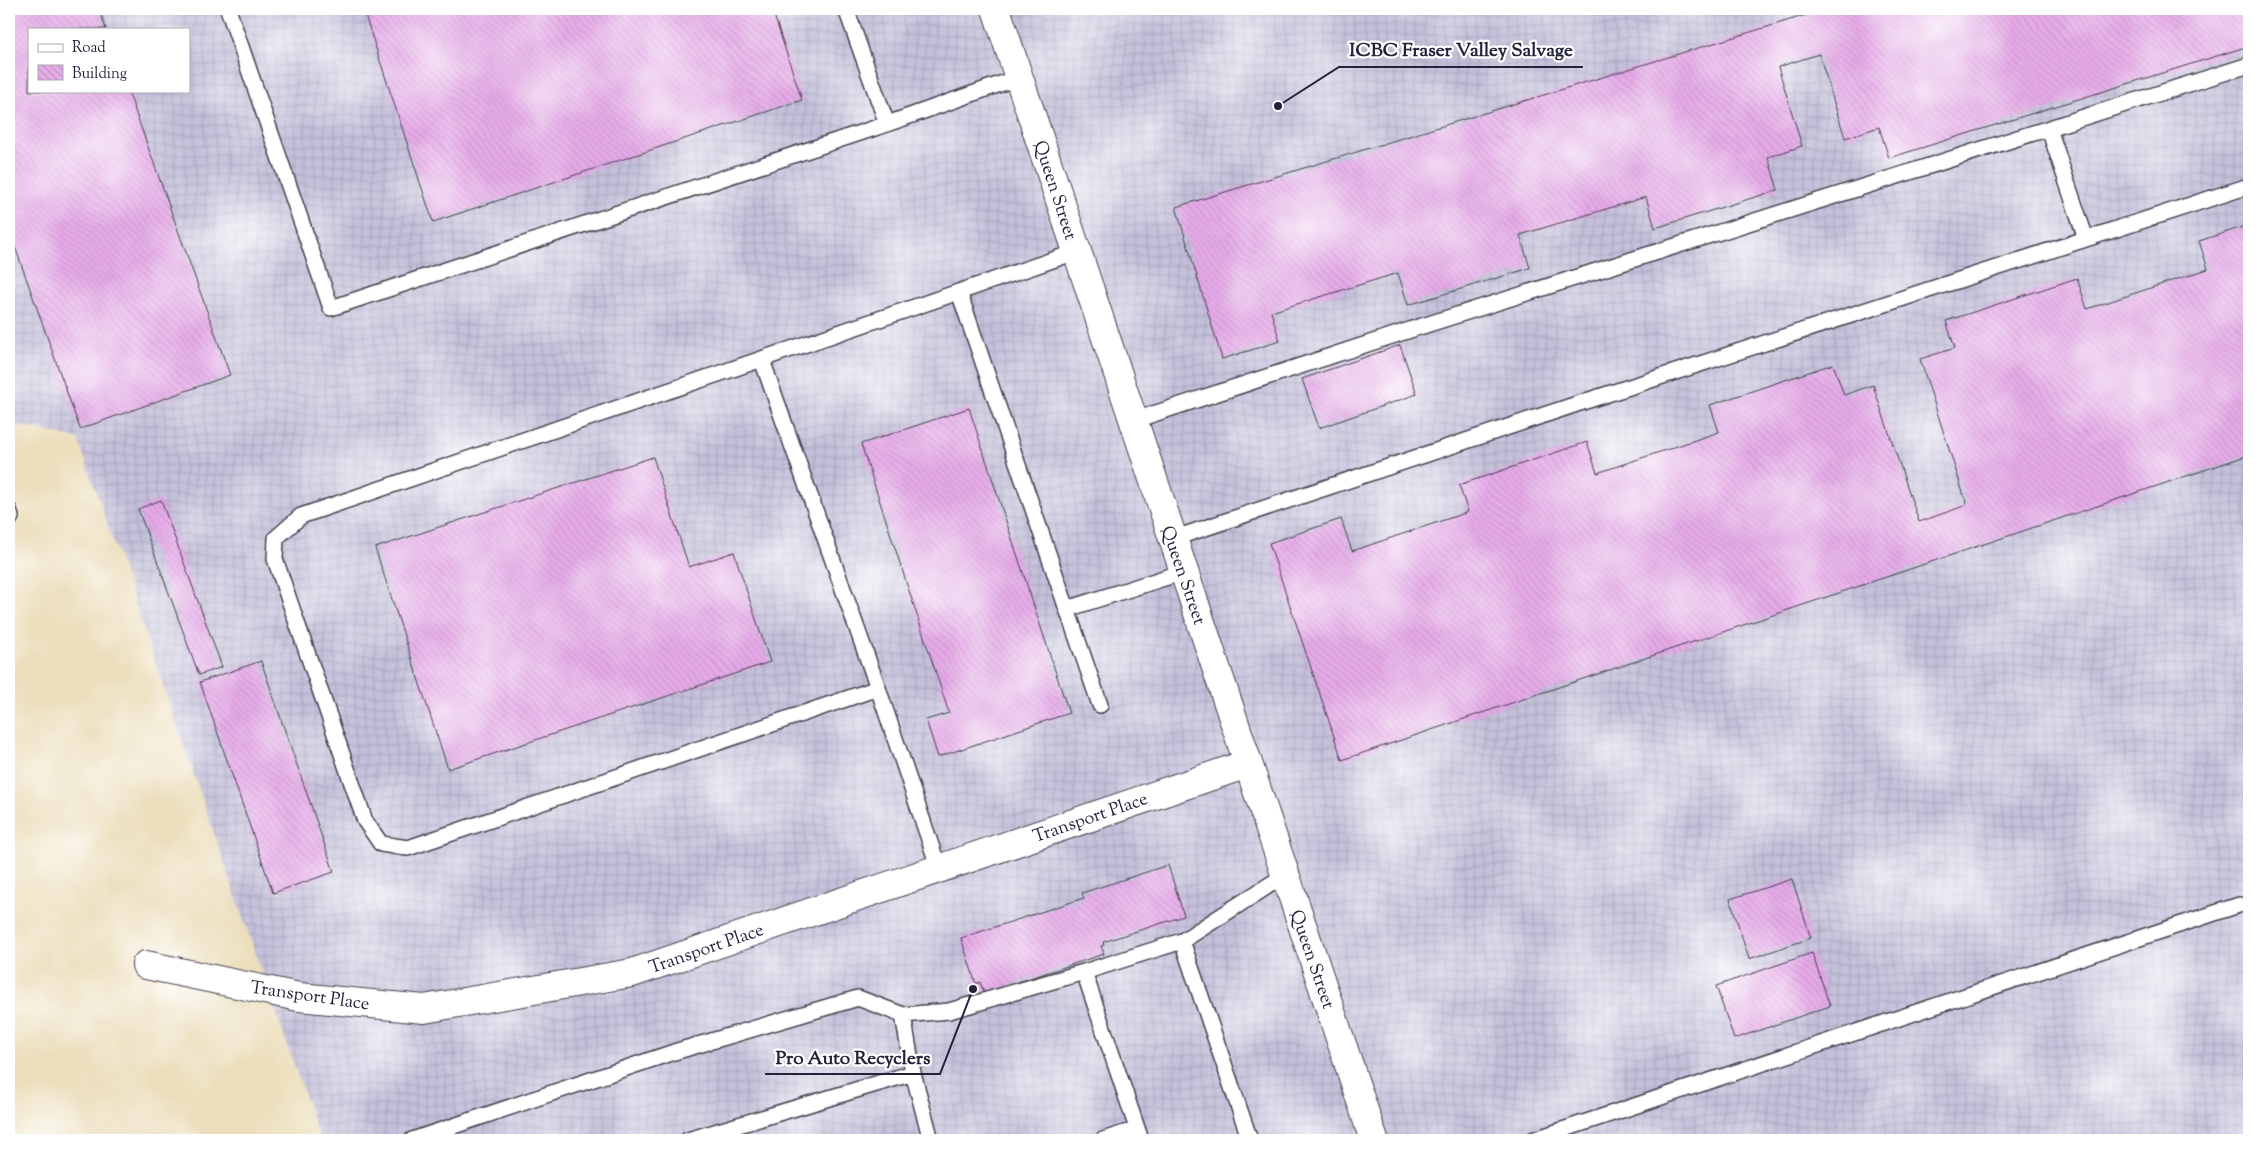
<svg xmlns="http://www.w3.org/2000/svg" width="2258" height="1149" font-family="'Sorts Mill Goudy',serif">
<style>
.industrial{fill:url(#industrial-grid);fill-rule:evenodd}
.building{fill:url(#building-back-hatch)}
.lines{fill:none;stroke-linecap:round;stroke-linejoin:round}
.service-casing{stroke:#403e4e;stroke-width:18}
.minor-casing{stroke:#403e4e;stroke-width:30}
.tertiary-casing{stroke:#403e4e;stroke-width:30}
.service{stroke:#fff;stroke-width:15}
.minor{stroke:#fff;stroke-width:28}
.tertiary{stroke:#fff;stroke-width:28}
.labels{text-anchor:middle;stroke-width:4.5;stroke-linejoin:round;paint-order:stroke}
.street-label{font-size:18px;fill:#22223b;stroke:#fff}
.leader{fill:none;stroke:#22223b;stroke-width:2}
.callout-dot{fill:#22223b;stroke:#fff;stroke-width:2}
.callout-label{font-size:19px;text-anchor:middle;font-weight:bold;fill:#22223b;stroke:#fff;stroke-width:4.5;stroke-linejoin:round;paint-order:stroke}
</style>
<defs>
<pattern id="industrial-grid" width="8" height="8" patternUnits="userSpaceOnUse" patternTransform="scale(1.25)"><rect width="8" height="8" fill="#c5c0da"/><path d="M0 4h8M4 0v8" fill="none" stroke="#a9a5bc"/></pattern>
<pattern id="building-back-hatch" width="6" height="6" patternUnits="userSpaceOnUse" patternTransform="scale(1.25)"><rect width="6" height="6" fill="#e6abe8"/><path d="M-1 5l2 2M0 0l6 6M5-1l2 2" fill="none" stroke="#c593c8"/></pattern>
</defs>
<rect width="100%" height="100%" fill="#fff"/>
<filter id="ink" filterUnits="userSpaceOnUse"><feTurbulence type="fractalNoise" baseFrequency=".02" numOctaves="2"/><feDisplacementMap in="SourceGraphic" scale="10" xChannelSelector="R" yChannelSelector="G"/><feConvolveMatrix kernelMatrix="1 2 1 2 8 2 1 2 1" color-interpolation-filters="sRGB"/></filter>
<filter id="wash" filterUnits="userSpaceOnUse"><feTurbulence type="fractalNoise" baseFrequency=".0096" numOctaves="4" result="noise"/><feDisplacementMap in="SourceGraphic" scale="20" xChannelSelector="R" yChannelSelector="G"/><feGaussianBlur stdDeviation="1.12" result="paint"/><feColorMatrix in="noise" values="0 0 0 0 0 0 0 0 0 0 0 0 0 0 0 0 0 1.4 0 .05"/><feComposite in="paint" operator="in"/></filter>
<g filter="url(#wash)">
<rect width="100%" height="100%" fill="#ecdebb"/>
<path class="industrial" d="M9 9H2249V1140H320L78 439 9 423ZM29 29H189V91H29Z"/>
<g id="blocks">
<path class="building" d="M9 9H99L106 29H29V91H128L230 375 80 429 9 230Z
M363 9H772L802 100 433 222Z
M1826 9H2249V46L1889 158 1879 127 1845 138 1819 54 1778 67 1802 146 1768 157 1778 190 1655 228 1646 197 1520 235 1530 268 1408 305 1398 273 1271 312 1280 341 1222 359 1176 207Z
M2249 225V455L1342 760 1269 543 1341 519 1352 551 1468 512 1459 485 1587 442 1597 473 1719 432 1710 405 1833 364 1844 395 1873 385 1919 522 1967 505 1920 359 1955 348 1946 321 2077 278 2087 309 2208 269 2199 241Z
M1400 345 1417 394 1319 428 1302 379Z
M969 408 1069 713 938 757 926 720 949 713 861 444Z
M653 457 689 567 734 552 770 662 448 769 375 548Z
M161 500 222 667 199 675 138 509Z
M261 661 334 872 273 893 200 682Z
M1168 865 1184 916 1103 942 1104 945 1101 946 1104 954 984 993 980 982 976 984 961 938 1084 898 1082 893Z
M1792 879 1811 938 1749 959 1730 899Z
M1812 953 1830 1006 1734 1039 1716 986Z"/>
</g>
</g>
<g filter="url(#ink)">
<use href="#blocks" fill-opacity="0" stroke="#403e4e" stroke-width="1"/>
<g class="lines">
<g class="service-casing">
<path id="service" d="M228 9 331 308 887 124 1020 77
M846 9 887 124
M2049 129 2086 239
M959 292 1067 609 1183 572
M762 360 878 688
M1132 421 1416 328 2249 65
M9 510 11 517 9 520
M1172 539 1583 402 2249 186
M1067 609 1100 705
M939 869 878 688 408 848 381 844 365 821 275 559 276 538 301 516 1076 252
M1182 941 1285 875
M1084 972 1141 1140
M412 1140 674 1052 858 998 903 1015
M688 1140 913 1073
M931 1140 913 1073 903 1015 949 1011 1084 972 1182 941 1250 1140
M1103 1140 1137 1129
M1532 1140 2239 905"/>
</g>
<g class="minor-casing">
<path id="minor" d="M146 965 299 997 424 1009 632 973 1247 764"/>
</g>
<g class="tertiary-casing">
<path id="tertiary" d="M996 9 1374 1140"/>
</g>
<use href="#service" class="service"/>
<use href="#minor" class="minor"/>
<use href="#tertiary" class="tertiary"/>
</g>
</g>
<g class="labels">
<g class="street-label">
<text transform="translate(1056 190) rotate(72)" y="6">Queen Street</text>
<text transform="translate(1184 575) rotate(71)" y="6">Queen Street</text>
<text transform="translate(1090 817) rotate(-19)" y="6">Transport Place</text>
<text transform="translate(706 948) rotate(-19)" y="6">Transport Place</text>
<text transform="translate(1313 959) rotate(71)" y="6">Queen Street</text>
<text transform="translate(310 995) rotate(8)" y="6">Transport Place</text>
</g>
</g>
<path class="leader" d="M1278 106L1339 67H1583M973 989L940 1074H765"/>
<g class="callout-dot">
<circle cx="1278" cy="106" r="5"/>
<circle cx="973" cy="989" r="5"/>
</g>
<g class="callout-label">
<text x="1461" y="56">ICBC Fraser Valley Salvage</text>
<text x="853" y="1064">Pro Auto Recyclers</text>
</g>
<rect width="2258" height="1149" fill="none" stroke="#fff" stroke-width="30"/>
<rect x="28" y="28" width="162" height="65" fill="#ffffff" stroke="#a7a7b1"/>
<rect x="38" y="44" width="25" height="8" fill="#ffffff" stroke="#a7a7b1"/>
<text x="72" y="52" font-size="15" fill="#22223b">Road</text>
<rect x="38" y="65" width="25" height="15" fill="url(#building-back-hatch)" stroke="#a7a7b1"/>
<text x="72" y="78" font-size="15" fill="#22223b">Building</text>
</svg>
